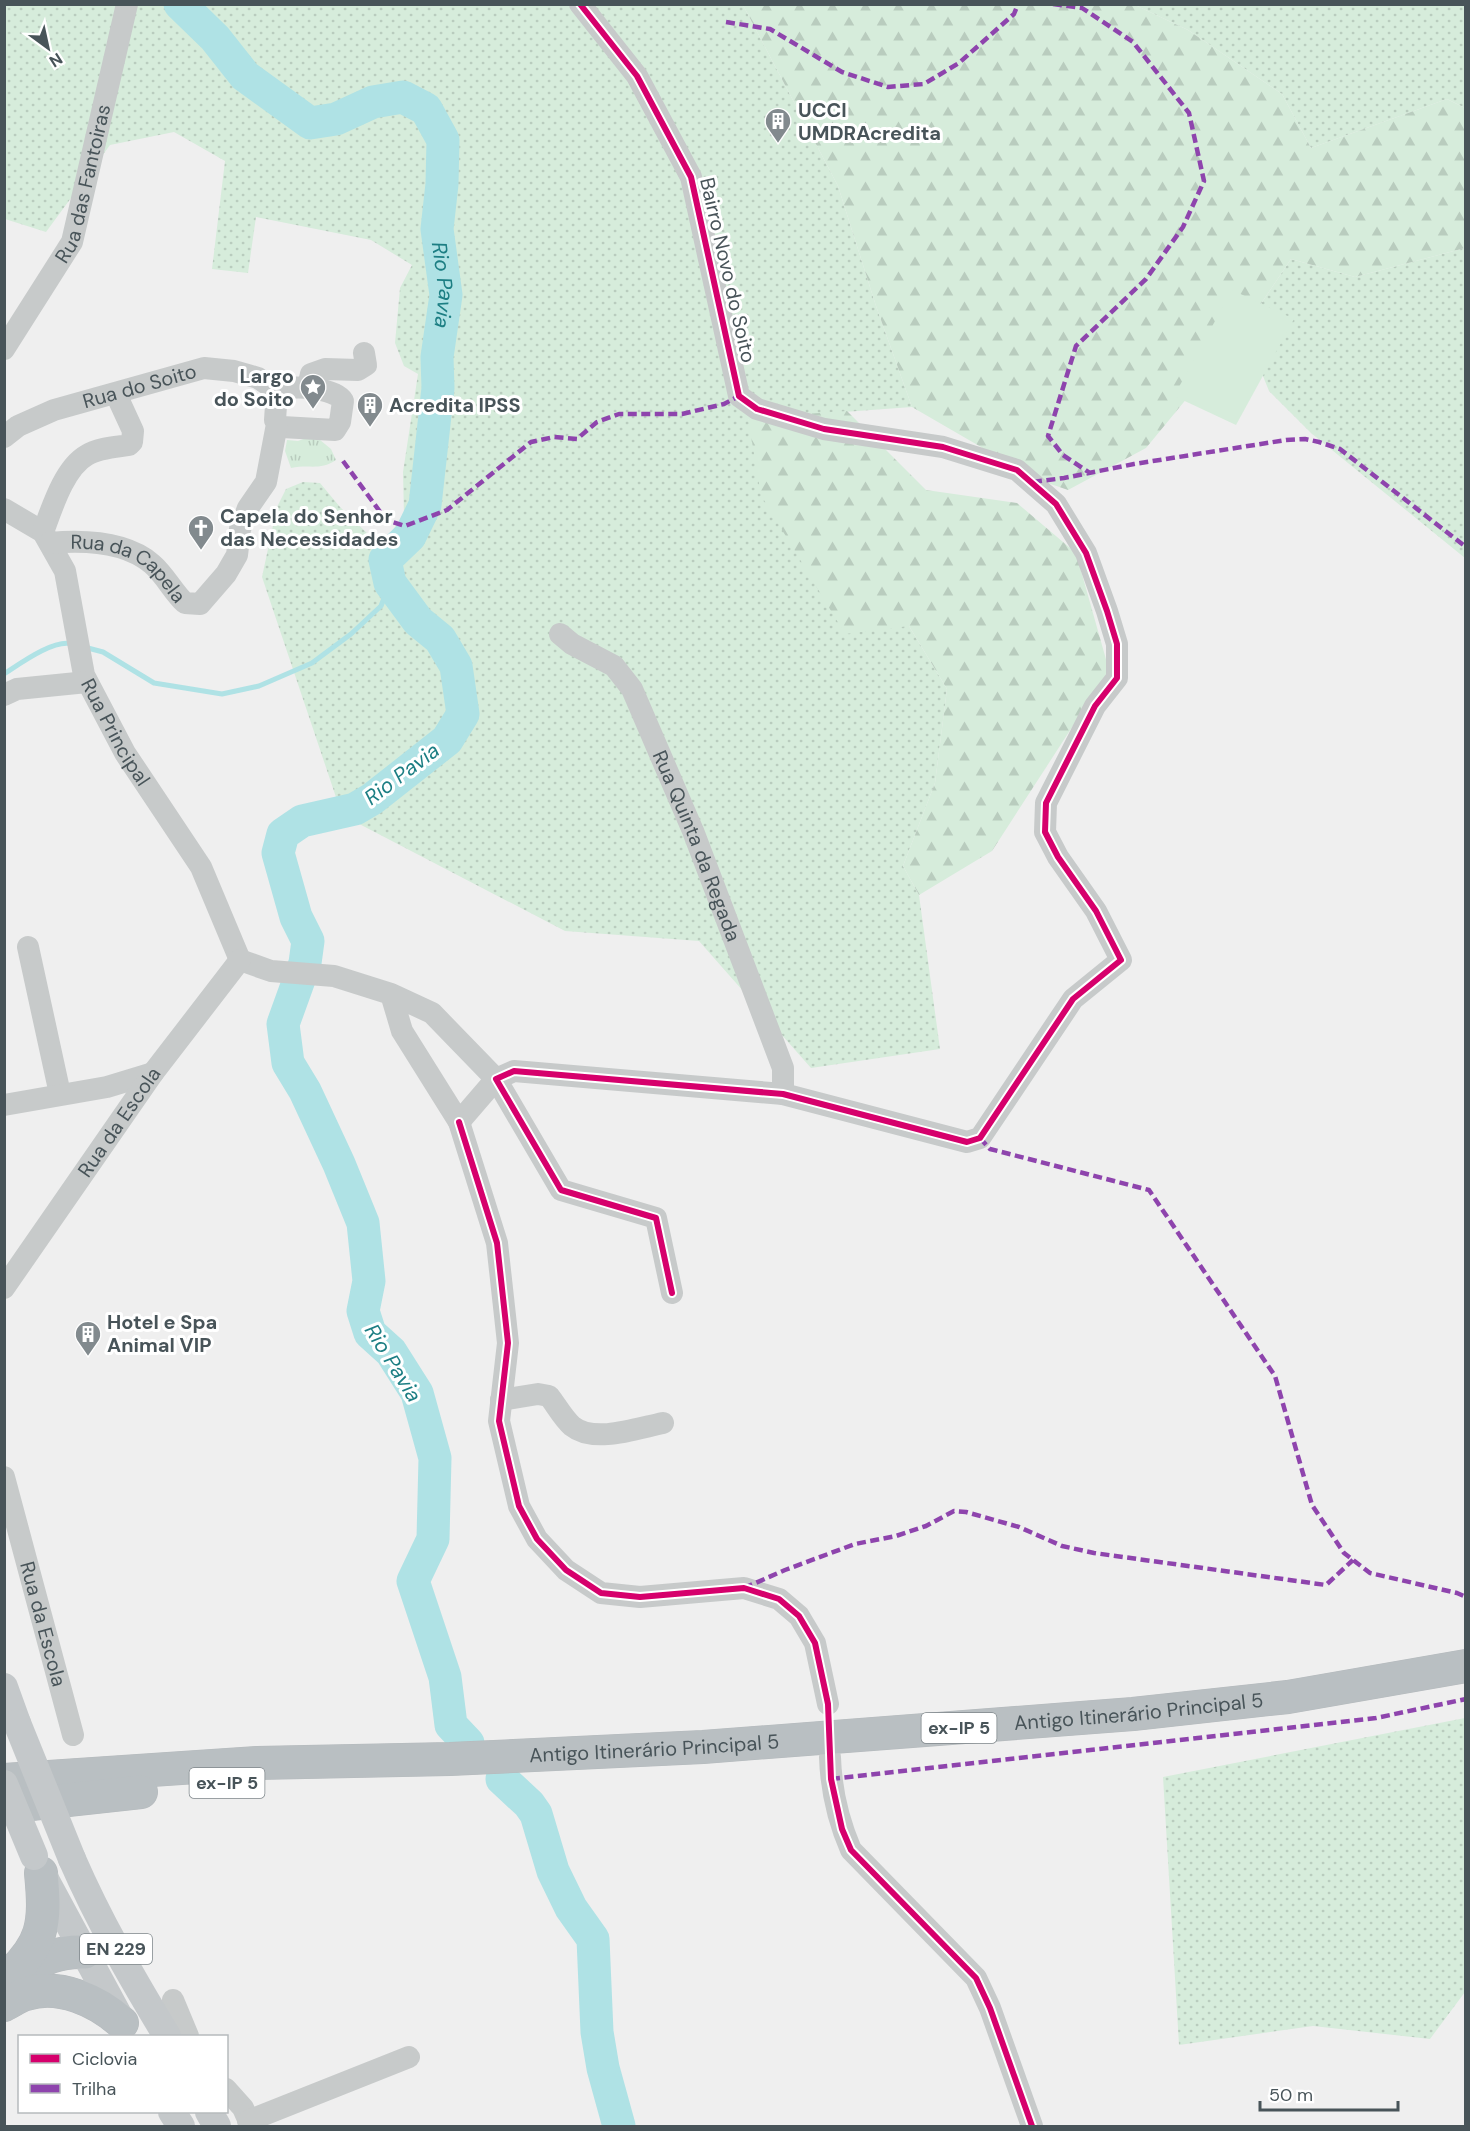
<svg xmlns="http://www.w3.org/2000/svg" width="1470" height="2131" font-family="'DM Sans',sans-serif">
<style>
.grass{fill:url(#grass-dots)}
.forest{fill:url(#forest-firs)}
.park{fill:url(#park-tufts)}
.garden{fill:#d6ecdb}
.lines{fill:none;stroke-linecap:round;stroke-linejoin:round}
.stream{stroke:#afe2e5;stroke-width:5}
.river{stroke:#afe2e5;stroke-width:33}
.highway-casing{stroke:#b5babd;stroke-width:34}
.minor{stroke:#c7caca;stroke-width:22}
.major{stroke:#c4c8ca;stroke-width:28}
.highway{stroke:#b9bfc2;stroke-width:33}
.major-bridge{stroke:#c4c8ca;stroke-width:28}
.quiet{stroke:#8e44ad;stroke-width:4.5;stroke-dasharray:9 4.5;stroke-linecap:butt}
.cycleway-casing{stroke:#fff;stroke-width:10}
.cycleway{stroke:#d6006c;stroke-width:6}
.labels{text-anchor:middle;stroke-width:6;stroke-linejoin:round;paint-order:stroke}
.shield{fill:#fff;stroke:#7f878b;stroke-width:1.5}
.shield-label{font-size:18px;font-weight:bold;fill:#485459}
.poi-label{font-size:20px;font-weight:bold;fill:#485459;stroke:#fff;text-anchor:start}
.street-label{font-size:20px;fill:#485459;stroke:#fff}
.water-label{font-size:21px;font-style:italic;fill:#1c7e83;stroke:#fff}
</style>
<defs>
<pattern id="grass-dots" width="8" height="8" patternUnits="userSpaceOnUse" patternTransform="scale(1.5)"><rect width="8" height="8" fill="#d6ecdb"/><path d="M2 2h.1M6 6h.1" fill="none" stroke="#b9ccbe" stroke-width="1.8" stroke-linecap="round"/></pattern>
<pattern id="forest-firs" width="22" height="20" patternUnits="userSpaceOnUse" patternTransform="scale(1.5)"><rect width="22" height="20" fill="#d6ecdb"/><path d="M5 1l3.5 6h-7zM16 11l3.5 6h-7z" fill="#b9ccbe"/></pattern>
<pattern id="park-tufts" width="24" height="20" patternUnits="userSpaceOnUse" patternTransform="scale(1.5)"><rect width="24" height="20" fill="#d6ecdb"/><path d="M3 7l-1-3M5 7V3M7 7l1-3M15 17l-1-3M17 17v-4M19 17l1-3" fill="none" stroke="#b9ccbe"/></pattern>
</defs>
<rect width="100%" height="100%" fill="#efefef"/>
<path class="grass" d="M5 5H743L838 186 876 306 912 407 748 419 909 626 947 689 935 783 903 866 919 895 940 1049 811 1068 699 941 565 931 342 815 262 577 277 507 286 489 303 482 320 483 340 507 370 536 386 539 404 515 403 472 418 374 404 366 395 343 400 288 412 265 371 240 256 217 248 273 212 269 225 161 174 132 110 145 46 232 5 219Z
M1135 5H1465V108L1447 99 1311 148 1282 94 1188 30Z
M1465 248V558L1311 433 1269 391 1244 329 1291 259 1355 277Z
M1465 1718V1992L1430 2039 1313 2026 1179 2045 1163 1777Z"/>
<path class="forest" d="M743 5H1135L1188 30 1282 94 1311 148 1447 99 1465 108V248L1355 277 1291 259 1244 329 1146 448 1068 490 996 465 981 447 912 407 876 306 838 186Z
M847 411 926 490 1017 503 1076 553 1109 670 992 851 919 895 903 866 935 783 947 689 909 626 845 634 761 495 748 418Z"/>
<path class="park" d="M314 435 331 449 336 460C320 471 310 464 291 468L285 451 287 440 298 441Z"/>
<path class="garden" d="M1232 290 1294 319 1236 425 1174 396Z"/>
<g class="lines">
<path class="stream" d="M84 647 103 652 154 683 222 694 259 686 312 663 351 634 381 606 390 583
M4 674C21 663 54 639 72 644"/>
<g class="river">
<path id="s1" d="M180 4 215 38 245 76 310 123 336 119 373 102 403 97 426 109 443 140 442 184 437 229 446 295 437 357 438 388 425 505 410 536 385 560 390 583 418 621 440 639 456 666 463 714 447 740 372 799 355 809 302 821 283 834 278 853 296 917 308 941 305 963 283 1024 288 1063 305 1091 339 1164 363 1223 369 1281 363 1311 370 1333 391 1352 417 1393 435 1458 433 1539 413 1581 445 1677 451 1725 468 1743"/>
<path d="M502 1779 529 1804 536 1814 553 1871 571 1908 593 1939 597 2032 603 2068 619 2126"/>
</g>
<g class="highway-casing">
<g id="highway">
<path id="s9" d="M4 1780 257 1763 450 1759 703 1747 1133 1714 1288 1697 1466 1666"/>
<path d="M4 1807 141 1792"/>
<path d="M17 1975C42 1960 55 1951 85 1952"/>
<path d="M4 1980C44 1945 46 1924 41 1873"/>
<path d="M4 2005C11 2002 18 1996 26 1994 59 1983 98 2001 122 2023"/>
</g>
</g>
<g class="minor">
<path d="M580 4 637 76 691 177 739 396 757 409 824 429 943 447 1017 470 1056 504 1086 553 1107 611 1117 644V678L1095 706 1046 803 1045 832 1058 857 1096 911 1121 960 1073 999 980 1138 967 1142 783 1094 514 1071 496 1079 561 1190 656 1218 672 1293"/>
<path id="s2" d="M4 349 72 242 127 4"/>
<path d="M311 388 309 383 311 374 325 369 358 370 366 365 364 353"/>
<path d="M277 391C290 384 336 388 343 401L340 422 335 430 282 427 277 424"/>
<path id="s3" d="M4 437 18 426 54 410 204 368 234 371 248 375 258 378 277 391"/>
<path id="s4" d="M4 509 43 532 65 571 84 675 125 753 201 867 240 960"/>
<path d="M43 532C52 508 64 468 87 455 98 448 116 447 129 445L132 442 133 431 116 394"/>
<path id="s5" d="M50 543C84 540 125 541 152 564 165 575 173 592 185 603L200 604 226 574 237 555 240 529 248 508 266 482 277 424 275 420 277 391"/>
<path id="s6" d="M560 634 572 644 614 666 632 689 693 831 783 1068V1094"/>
<path d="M4 695 17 689 87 682"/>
<path d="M28 947 60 1094"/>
<path d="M240 960 271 971 334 976 391 994 432 1013 496 1079 459 1122 402 1031 391 994"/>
<path d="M4 1105 107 1087 153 1073"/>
<path d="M459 1122 497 1243 508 1343 499 1421 519 1506 537 1539 566 1570 601 1593 640 1597 744 1588 779 1599 799 1616 815 1643 828 1704"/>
<path id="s7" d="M4 1288 153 1073 240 960"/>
<path d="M501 1400 538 1394 549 1396C556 1405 563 1418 572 1426 594 1444 638 1428 663 1423"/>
<path id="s8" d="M4 1477 73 1735"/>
<path d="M830 1757C831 1789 838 1820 851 1850L976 1978 990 2008 1032 2126"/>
<path d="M173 2000 188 2036"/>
<path d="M226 2089 243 2108 251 2126"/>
<path d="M248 2121 409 2057"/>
</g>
<path class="major" d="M4 1687 17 1723
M72 1859C99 1921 132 1978 167 2036
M41 1872 123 2024
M172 2112 181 2126
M209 2112 217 2126"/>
<use href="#highway" class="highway"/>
<path class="major-bridge" d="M17 1723 72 1859
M4 1784 34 1856"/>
<path class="quiet" d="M1053 4 1082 8 1133 42 1189 113 1204 181 1183 227 1146 279 1076 346 1048 436 1063 455 1090 473
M726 22 770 29 842 72 888 87 924 84 959 63 1014 14 1018 4
M343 461 386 520 405 526 447 510 531 442 554 437 577 439 597 422 619 414H682L724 404 739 396
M1033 482 1064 478 1134 464 1286 440 1305 439 1319 442 1340 449 1466 547
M980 1138 990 1149 1149 1190 1275 1376 1312 1505 1344 1553 1370 1573 1457 1593 1466 1597
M744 1588 785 1570 855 1544 896 1536 926 1526 954 1511 966 1512 1019 1527 1062 1546 1094 1553 1326 1585 1353 1560
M831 1779 1376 1718 1466 1699"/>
<g class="cycleway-casing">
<path id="cycleway" d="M580 4 637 76 691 177 739 396 757 409 824 429 943 447 1017 470 1056 504 1086 553 1107 611 1117 644V678L1095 706 1046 803 1045 832 1058 857 1096 911 1121 960 1073 999 980 1138 967 1142 783 1094 514 1071 496 1079 561 1190 656 1218 672 1293
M459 1122 497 1243 508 1343 499 1421 519 1506 537 1539 566 1570 601 1593 640 1597 744 1588 779 1599 799 1616 815 1643 828 1704 831 1779 842 1829 851 1850 976 1978 990 2008 1032 2126"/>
</g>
<use href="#cycleway" class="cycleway"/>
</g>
<defs>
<g id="building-pin" transform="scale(1.35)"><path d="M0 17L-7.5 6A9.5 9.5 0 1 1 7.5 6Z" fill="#828a8e" stroke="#fff"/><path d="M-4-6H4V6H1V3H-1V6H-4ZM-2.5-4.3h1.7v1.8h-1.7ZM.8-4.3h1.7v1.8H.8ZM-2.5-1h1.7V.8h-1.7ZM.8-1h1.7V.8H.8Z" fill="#fff"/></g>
<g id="sight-pin" transform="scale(1.35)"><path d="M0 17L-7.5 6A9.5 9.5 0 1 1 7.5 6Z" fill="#828a8e" stroke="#fff"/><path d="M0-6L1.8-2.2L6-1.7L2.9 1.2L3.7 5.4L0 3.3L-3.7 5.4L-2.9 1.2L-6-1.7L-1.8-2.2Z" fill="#fff"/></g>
<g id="church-pin" transform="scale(1.35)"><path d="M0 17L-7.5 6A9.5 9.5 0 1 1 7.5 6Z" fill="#828a8e" stroke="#fff"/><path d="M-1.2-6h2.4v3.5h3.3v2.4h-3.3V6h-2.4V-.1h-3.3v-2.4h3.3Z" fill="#fff"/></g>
</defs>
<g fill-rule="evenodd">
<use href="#building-pin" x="778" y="121"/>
<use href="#sight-pin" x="313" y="387"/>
<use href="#building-pin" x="370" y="405"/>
<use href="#church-pin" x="201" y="528"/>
<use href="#building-pin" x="88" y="1334"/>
</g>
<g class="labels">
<g class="shield">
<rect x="921.5" y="1713" width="75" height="30" rx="4.5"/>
<rect x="189.5" y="1768" width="75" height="30" rx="4.5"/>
<rect x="80" y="1934" width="72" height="30" rx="4.5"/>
</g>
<g class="shield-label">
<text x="959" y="1734">ex-IP 5</text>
<text x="227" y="1789">ex-IP 5</text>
<text x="116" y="1955">EN 229</text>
</g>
<g class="poi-label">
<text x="798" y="117">UCCI<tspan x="798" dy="23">UMDRAcredita</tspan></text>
<text x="294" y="383" text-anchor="end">Largo<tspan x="294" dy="23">do Soito</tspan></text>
<text x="389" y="412">Acredita IPSS</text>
<text x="220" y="523">Capela do Senhor<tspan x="220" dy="23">das Necessidades</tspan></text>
<text x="107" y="1329">Hotel e Spa<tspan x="107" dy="23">Animal VIP</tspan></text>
</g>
<g class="street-label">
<text dy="7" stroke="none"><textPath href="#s2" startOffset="186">Rua das Fantoiras</textPath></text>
<text transform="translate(728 270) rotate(77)" y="7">Bairro Novo do Soito</text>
<text dy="7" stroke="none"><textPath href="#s3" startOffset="146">Rua do Soito</textPath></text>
<text dy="7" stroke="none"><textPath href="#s5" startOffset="87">Rua da Capela</textPath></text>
<text dy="7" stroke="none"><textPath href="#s4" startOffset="261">Rua Principal</textPath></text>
<text dy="7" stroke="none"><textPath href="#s6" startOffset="262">Rua Quinta da Regada</textPath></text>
<text dy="7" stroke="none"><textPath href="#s7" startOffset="202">Rua da Escola</textPath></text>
<text dy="7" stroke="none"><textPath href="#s8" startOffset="152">Rua da Escola</textPath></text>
<text dy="7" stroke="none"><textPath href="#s9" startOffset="1137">Antigo Itinerário Principal 5</textPath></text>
<text dy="7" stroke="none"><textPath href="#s9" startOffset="651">Antigo Itinerário Principal 5</textPath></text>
</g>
<g class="water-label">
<text dy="7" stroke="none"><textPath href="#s1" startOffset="482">Rio Pavia</textPath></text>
<text transform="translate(402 774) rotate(-37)" y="7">Rio Pavia</text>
<text transform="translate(393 1363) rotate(58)" y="7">Rio Pavia</text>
</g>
</g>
<rect width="1470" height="2131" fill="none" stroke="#485459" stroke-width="12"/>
<rect x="18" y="2035" width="210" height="78" fill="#ffffff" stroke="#b6bbbd" stroke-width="1.5"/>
<rect x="30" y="2054" width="30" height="9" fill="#d6006c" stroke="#b6bbbd" stroke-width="1.5"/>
<text x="72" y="2065" font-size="18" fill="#485459">Ciclovia</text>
<rect x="30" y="2084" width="30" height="9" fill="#8e44ad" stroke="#b6bbbd" stroke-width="1.5"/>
<text x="72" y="2095" font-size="18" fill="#485459">Trilha</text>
<g transform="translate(48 48) rotate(147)" stroke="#ffffff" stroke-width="4.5" paint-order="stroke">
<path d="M0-4.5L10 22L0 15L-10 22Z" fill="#485459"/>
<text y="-9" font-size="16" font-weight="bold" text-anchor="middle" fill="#485459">N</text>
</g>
<path d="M1260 2101v9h138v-9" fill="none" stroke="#485459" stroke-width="3"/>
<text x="1269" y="2101" font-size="18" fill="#485459" stroke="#ffffff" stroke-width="4.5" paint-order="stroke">50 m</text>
</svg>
